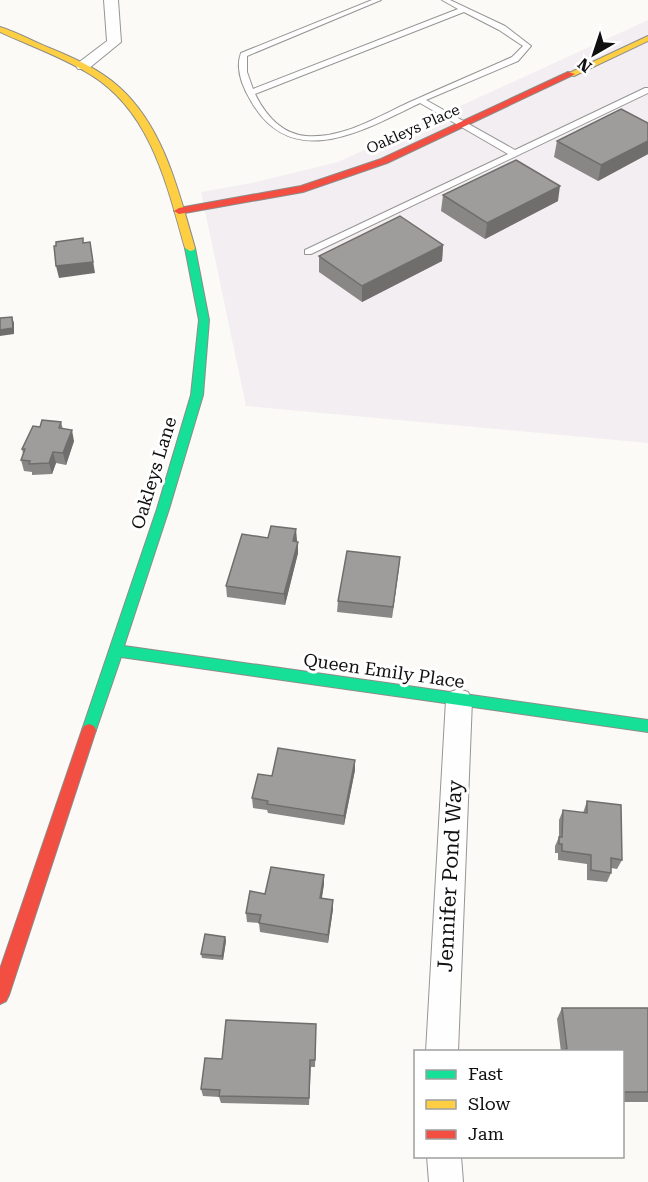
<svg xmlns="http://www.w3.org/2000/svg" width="648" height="1182" font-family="'Roboto Serif',serif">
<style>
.industrial{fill:#f3eef1}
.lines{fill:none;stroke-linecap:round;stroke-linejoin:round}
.lane-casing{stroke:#969594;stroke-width:2}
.street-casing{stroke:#969594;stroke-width:2}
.fast-casing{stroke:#8c8c8a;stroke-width:2}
.slow-casing{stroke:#8c8c8a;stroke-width:2}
.jam-casing{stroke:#8c8c8a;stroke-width:2}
.lane{fill:#fefefe;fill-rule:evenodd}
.street{fill:#fefefe;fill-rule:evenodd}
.fast{fill:#16e098;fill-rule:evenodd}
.slow{fill:#ffcf43;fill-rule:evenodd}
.jam{fill:#f24e42;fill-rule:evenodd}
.wall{fill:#898785}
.shaded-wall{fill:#6f6e6c}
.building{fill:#9f9d9b;stroke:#6f6e6c;stroke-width:1.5}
.labels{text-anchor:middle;stroke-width:6;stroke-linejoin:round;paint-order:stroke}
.far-street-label{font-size:15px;fill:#101010;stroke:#fff}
.street-label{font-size:18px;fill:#101010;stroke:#fff}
.near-street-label{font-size:21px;fill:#101010;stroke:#fff}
</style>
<rect width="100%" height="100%" fill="#fbfaf6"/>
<path class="industrial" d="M648 20V443L246 406 201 192 252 183 338 162Z"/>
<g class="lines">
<g class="lane-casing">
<path id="lane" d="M372 0H381L247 56V72L253 89 458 9 442 0H450L505 26 531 46 518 61 426 100 515 150 645 88H648V93L311 254H305V250L508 154 420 103C364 130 292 173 251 101 243 88 235 69 241 53ZM464 12 499 30 523 46 512 57C481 71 450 84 419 98 383 113 346 139 306 136 281 134 265 114 255 94Z"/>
</g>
<g class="street-casing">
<path id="street" d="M104 0H118L121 42 88 69H78L76 66 78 63 107 41Z
M459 689 468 692 472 700 458 1052H426L446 700 450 692Z
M427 1156H461L463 1182H429Z"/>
</g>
<g class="fast-casing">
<path id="fast" d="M190 245 195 248 209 320 203 395 169 509 124 646 648 720V732L121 657 96 730 94 734 89 736 84 734 82 730 157 509 191 395 199 320 185 248Z"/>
</g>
<g class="slow-casing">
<path id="slow" d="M0 27C16 32 31 40 47 47 72 57 99 69 119 87 164 127 179 193 195 248L194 250 190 251 185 248C167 185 151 112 91 75 63 57 30 46 0 32Z
M648 36V41L574 76 567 74Z"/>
</g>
<g class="jam-casing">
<path id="jam" d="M568 72 575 74 387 163 303 192 179 214 174 211 179 208 301 186 381 159Z
M89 724 94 726 96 730 9 995 6 1001 0 1004V969L82 730 84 726Z"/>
</g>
<use href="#lane" class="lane"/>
<use href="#street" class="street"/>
<use href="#fast" class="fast"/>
<use href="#slow" class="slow"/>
<use href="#jam" class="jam"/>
</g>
<path class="wall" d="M648 123V154L598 181 554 157 557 141Z
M443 195 558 201 485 239 441 211Z
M443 245 442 261 362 302 319 272V256Z
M61 422 63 429 74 441 66 465 56 463 52 474 32 475V472L24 471 21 460 23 454 22 449 40 427Z
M268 538 297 540 298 553 285 605 227 597 226 586Z
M400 557 392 618 337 612 338 601Z
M355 760V770L344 825 268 813 267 810 253 808 252 798 272 776Z
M587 801 622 860 617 869 611 868V873L607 882 587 880V864L558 860V853H555V846L559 837V820L563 810 583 813Z
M324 884 322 898 333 900V909L328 943 260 932 259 923 247 922 246 913 265 894Z
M225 937 226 941 223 960 202 958 201 954Z
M562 1008H648V1102H622V1052H561L557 1019Z
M316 1031 315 1067H311L309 1105 221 1103 219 1097 203 1096 201 1089 222 1059Z"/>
<path class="shaded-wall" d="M648 141V154L598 181 601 165Z
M560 186 558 201 485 239 487 223Z
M90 242 95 273 59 278 56 266Z
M443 245 442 261 362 302V286Z
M12 317 14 323V334L0 336V330Z
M72 430 74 441 66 465 63 453Z
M53 452 56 463 52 474 49 463Z
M296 529 297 540 293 553V541Z
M298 542V553L285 605 284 594Z
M400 557 399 568 392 618 393 607Z
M355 760V770L344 825V816Z
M324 875V884L320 907V898Z
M333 900V909L328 943V935Z
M225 937 226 941 223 960 222 956Z"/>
<path class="building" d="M621 109 648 123V141L601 165 557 141Z
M516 160 560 186 487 223 443 195Z
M400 216 443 245 362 286 319 256Z
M83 238V243L90 242 93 262 56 266 54 246H56V242Z
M12 317 13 328 0 330V318Z
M42 420 61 422 59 428 72 430 63 453 53 452 49 463 29 464 30 461 21 460 25 449H22L33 426 40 427Z
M271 526 296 529 293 541 298 542 284 594 226 586 242 534 268 538Z
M347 551 400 557 393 607 338 601Z
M278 748 355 760 344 816 267 804 268 801 252 798 258 774 272 776Z
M587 801 621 805 622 860 611 858V873L591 870V855L562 851V844H559V837H562L563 810 587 813Z
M271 867 324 875 320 898 333 900 328 935 259 923 261 915 246 913 250 891 265 894Z
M205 934 225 937 222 956 201 954Z
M562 1008H648V1092H622V1052H563V1050L567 1049Z
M226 1020 316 1024 315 1060H310L309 1098 219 1096 220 1090 201 1089 205 1058 222 1059Z"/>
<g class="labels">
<g class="far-street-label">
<text transform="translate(413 129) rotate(-24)" y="5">Oakleys Place</text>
</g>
<g class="street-label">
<text transform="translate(154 473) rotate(-73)" y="6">Oakleys Lane</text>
<text transform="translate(384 671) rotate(8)" y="6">Queen Emily Place</text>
</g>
<g class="near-street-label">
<text transform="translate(450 876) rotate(-87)" y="7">Jennifer Pond Way</text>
</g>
</g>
<rect x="414" y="1050" width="210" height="108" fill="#ffffff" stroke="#9f9f9f" stroke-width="1.5"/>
<rect x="426" y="1070" width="30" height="9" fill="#16e098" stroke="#9f9f9f" stroke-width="1.5"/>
<text x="468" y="1080" font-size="18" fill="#101010">Fast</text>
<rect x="426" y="1100" width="30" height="9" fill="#ffcf43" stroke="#9f9f9f" stroke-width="1.5"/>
<text x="468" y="1110" font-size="18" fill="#101010">Slow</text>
<rect x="426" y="1130" width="30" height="9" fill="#f24e42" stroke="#9f9f9f" stroke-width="1.5"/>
<text x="468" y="1140" font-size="18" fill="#101010">Jam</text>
<g transform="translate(594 54) rotate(219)" stroke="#ffffff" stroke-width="4.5" paint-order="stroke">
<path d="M0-4.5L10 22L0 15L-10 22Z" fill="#101010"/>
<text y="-9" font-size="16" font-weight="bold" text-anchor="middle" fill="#101010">N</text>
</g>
</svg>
